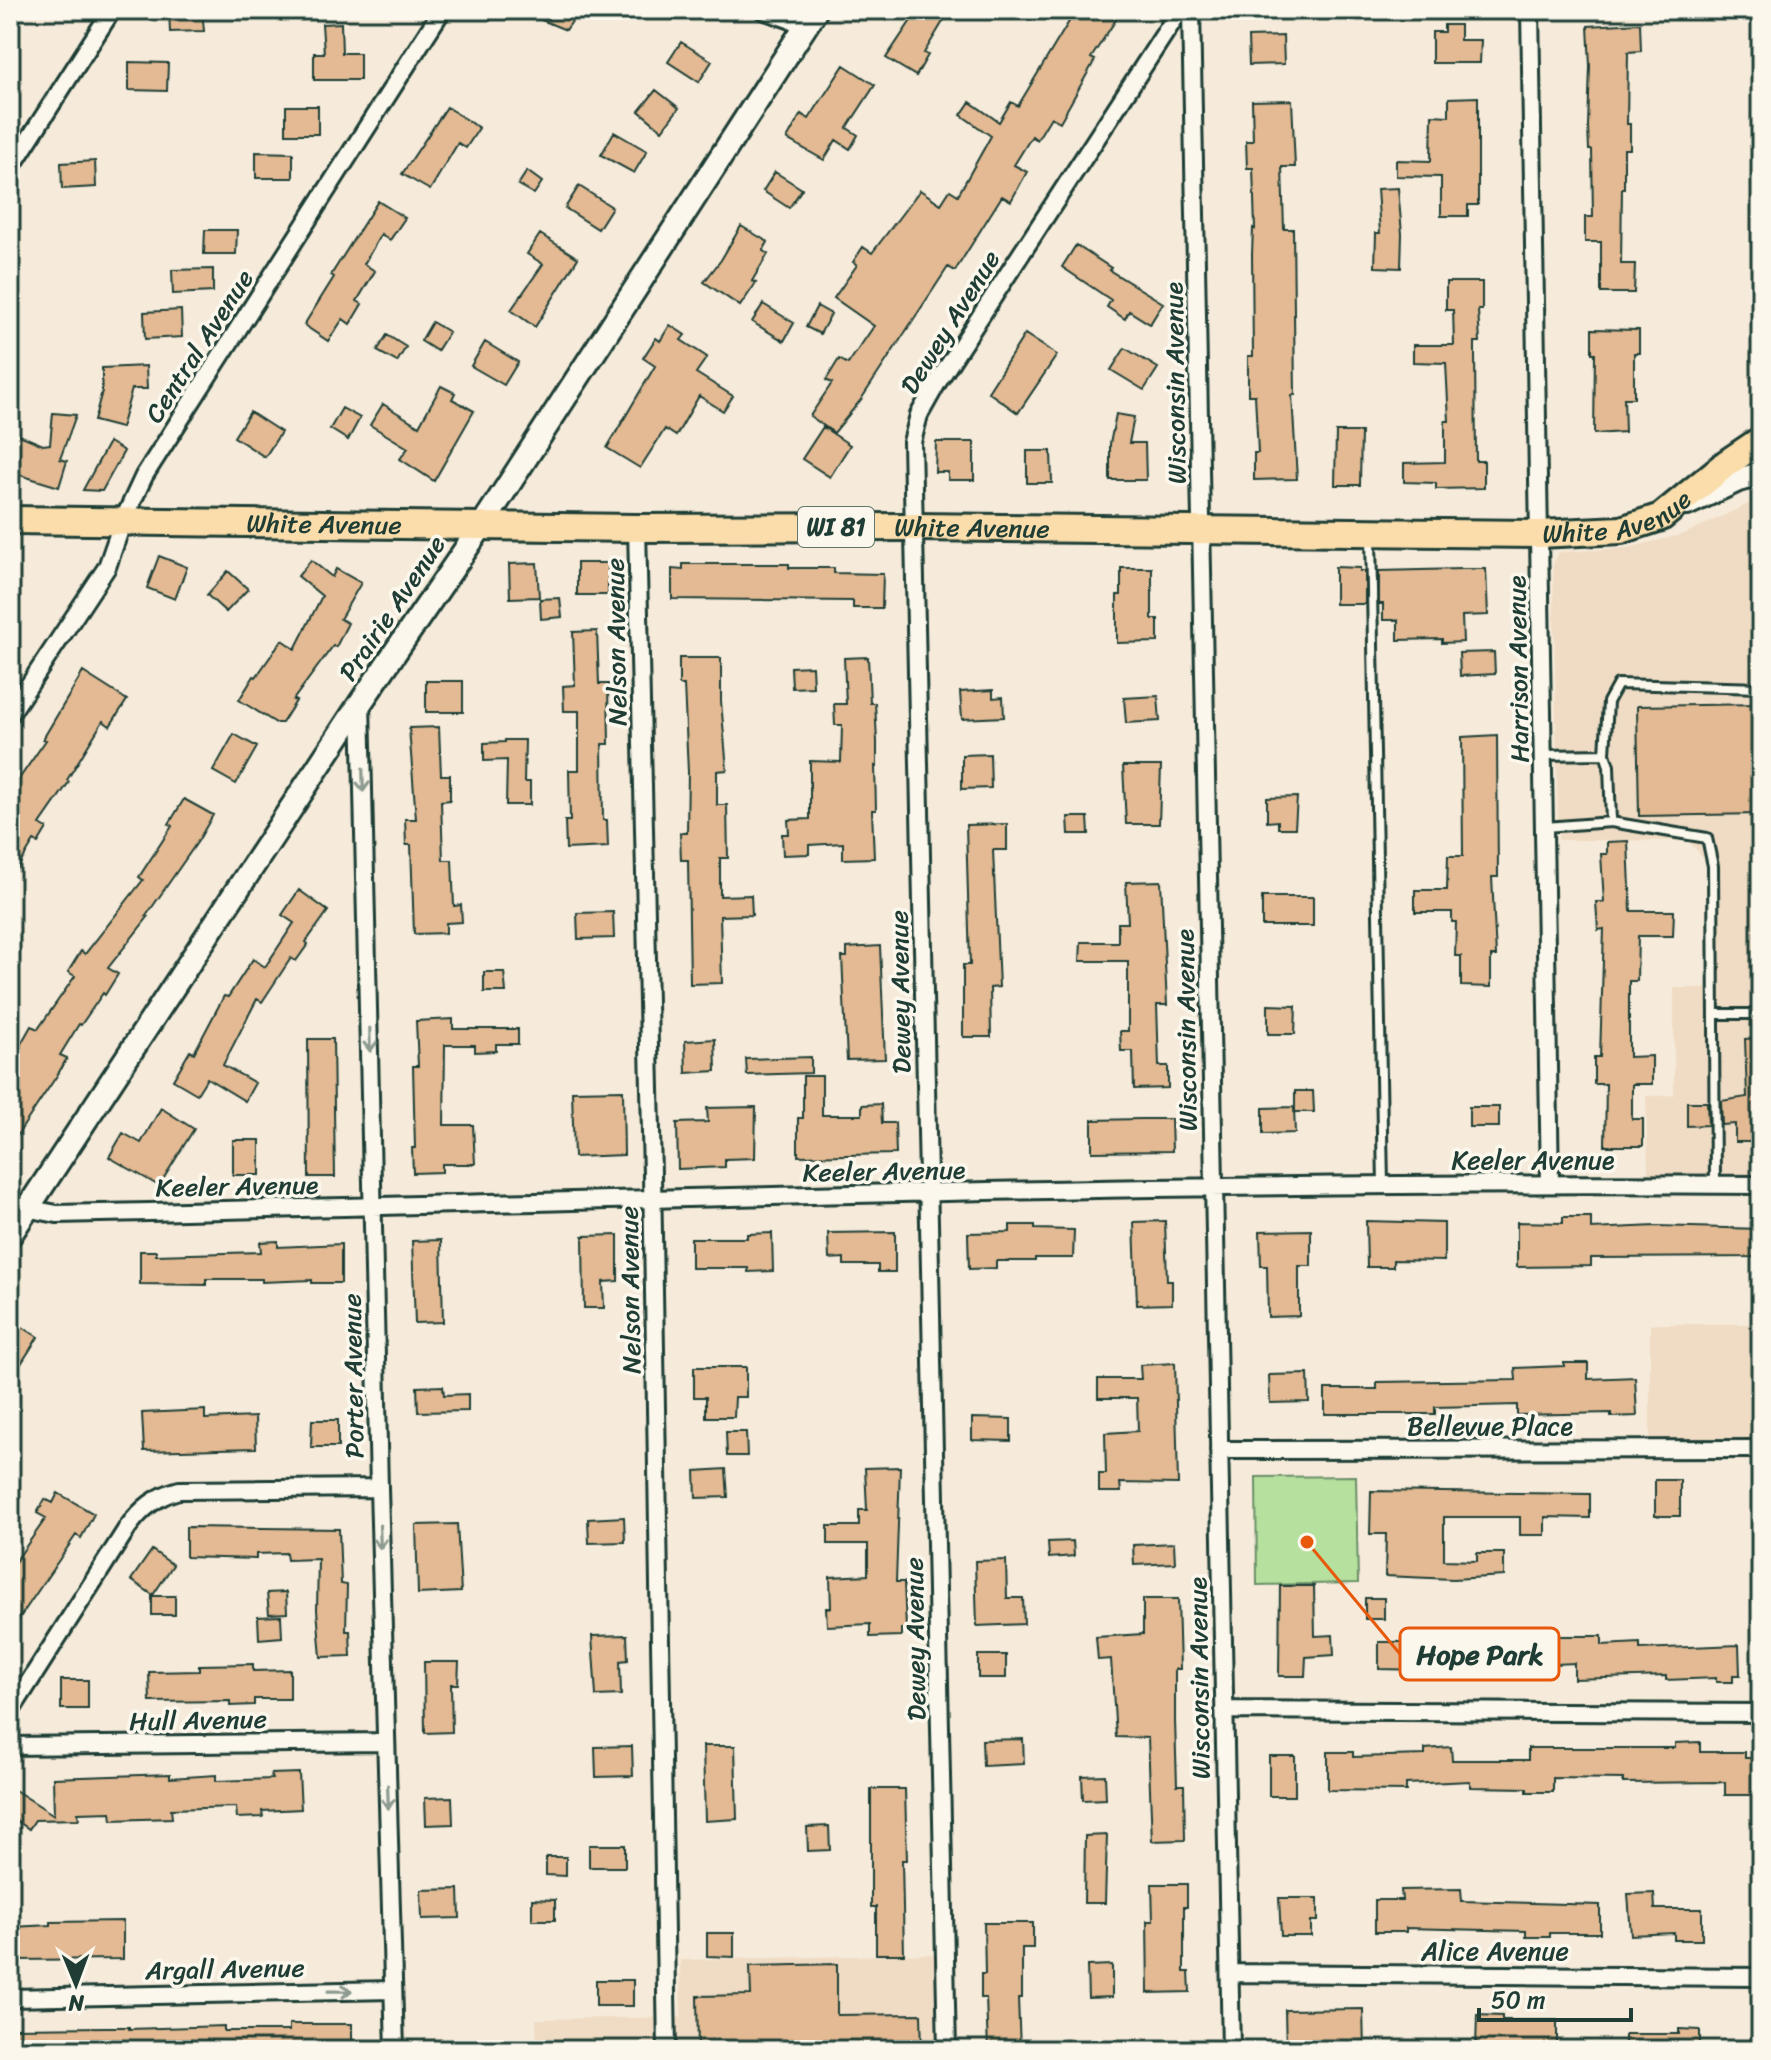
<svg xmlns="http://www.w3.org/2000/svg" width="1771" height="2060" font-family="Sriracha,sans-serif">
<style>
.built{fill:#f0dcc5}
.green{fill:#b6e09d;stroke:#6a8e68;stroke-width:2}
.building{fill:#e3ba93;stroke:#1f3d34;stroke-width:2}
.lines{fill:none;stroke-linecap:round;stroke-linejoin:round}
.lane-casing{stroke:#1f3d34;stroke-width:14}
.street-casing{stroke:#1f3d34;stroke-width:22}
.secondary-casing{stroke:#1f3d34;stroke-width:28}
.primary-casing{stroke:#1f3d34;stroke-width:32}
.lane{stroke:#fbf7ec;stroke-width:8}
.street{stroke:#fbf7ec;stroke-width:16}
.secondary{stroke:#fbf7ec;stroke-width:22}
.primary{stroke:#faddab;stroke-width:26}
.oneway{stroke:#8d9a90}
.labels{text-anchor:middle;stroke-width:7;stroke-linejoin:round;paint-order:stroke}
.shield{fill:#fbf7ec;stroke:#61756b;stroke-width:2}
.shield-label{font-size:24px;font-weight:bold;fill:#1f3d34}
.street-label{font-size:26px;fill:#1f3d34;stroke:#fbf7ec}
.leader{fill:none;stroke:#e8590c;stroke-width:3}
.callout-dot{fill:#e8590c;stroke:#fbf7ec;stroke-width:3}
.callout{fill:#fbf7ec;stroke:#e8590c;stroke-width:3}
.callout-label{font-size:28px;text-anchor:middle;font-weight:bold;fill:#1f3d34}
</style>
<rect width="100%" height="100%" fill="#f6ebda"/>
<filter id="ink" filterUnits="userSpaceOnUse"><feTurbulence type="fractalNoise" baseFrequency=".0125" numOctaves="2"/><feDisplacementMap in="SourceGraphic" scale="16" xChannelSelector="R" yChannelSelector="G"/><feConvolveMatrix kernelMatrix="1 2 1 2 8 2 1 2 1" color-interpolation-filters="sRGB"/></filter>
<g filter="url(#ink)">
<path class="built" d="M1761 498V1175L1648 1174 1646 1096 1674 1095V988H1707L1706 862 1689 841 1558 840 1553 564 1559 552 1627 548 1684 534Z
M1650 1324H1761V1442L1650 1440Z
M935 1954 937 2050H537L536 2019 681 2017 680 1960Z"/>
<path class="green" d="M1356 1476 1358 1583 1257 1585 1256 1477Z"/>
<path class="building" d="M169 10H202L204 31 170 32Z
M517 10H580L566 30Z
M918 10H950L924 53 928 55 916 76 886 58Z
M1076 10H1103L1117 18 1091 58 1095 60 1060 122 1051 117 1037 140 1032 136 1014 165 1027 172 1011 201 1002 196 955 271 948 267 860 401 834 433 810 416 832 383 826 380 839 359 848 364 874 326 834 298 857 265 853 262 863 247 872 253 920 190 941 204 950 190 958 195 991 136 961 115 970 102 999 122 1011 102 1018 106Z
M341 23 342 53H360V80H314V53H324L322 24Z
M1640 23 1641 51 1628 52 1627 124H1630V149H1624V188H1622L1621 264H1635L1634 293H1601V242H1585V217H1593L1592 150H1589L1588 126 1590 66 1588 26Z
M1444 25H1460V40H1481L1480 63H1432V32H1444Z
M1283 36 1284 64 1249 65 1248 37Z
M681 42 712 61 699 82 668 62Z
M129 62 168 63 167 91 129 90Z
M844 65 875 85 847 128 858 135 850 149 836 140 824 160 787 139 801 114 809 119Z
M656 90 679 108 662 130 639 111Z
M1478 97V205H1468V216H1441V177L1396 176V160L1431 161 1432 115 1449 116V98Z
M1292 100 1295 167H1282L1284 229H1293L1295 395H1292L1297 479 1254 480V453H1258L1255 395H1248V356H1253L1252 254 1253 228 1255 229 1253 168H1247L1246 141H1253L1252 101Z
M286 106H318V134H286Z
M447 107 479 128 466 148 458 143 430 190 402 174Z
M614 132 647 151 634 173 601 155Z
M256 152 293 153V178H256Z
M95 161 96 187 62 189 61 163Z
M527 171 542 182 534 194 518 185Z
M775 172 802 189 789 208 763 191Z
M579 186 612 207 598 229 565 208Z
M1398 188 1402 234 1401 268 1375 267 1376 233H1380L1377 189Z
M378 201 405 218 390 240 381 234 364 264 375 271 357 301 362 304 350 324 343 319 328 341 304 325 334 277 331 275Z
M741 226 768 242 763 251 768 254 752 281 756 283 740 306 704 282 721 260Z
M205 230H237L236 254H204Z
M540 234 578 258 535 327 511 310 543 264 527 254Z
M1076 245 1111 268 1109 270 1163 303 1150 324 1129 311 1125 319 1107 307 1111 300 1062 267Z
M213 269V292L173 294 172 270Z
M1446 282H1482V310H1478L1480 342H1475V354L1476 461H1484V488L1436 489V483L1404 482V463L1445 462V421H1449L1446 363 1413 362V345H1454L1453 310H1446Z
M763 304 794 323 784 341 752 322Z
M817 306 831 314 820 334 806 327Z
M181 310 182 337 145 339 144 312Z
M432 322 449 332 437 351 421 341Z
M670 325 685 335 681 340 707 357 696 373 733 396 723 411 699 396 676 436 665 429 640 468 607 448 655 366 643 358 656 338 660 341Z
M1592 329 1639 330V353H1634V398H1624L1625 432 1594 434 1595 353H1592Z
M1025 334 1057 355 1018 413 988 392Z
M387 335 406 347 397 362 377 351Z
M485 342 518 362 504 385 471 366Z
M1125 348 1158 368 1144 390 1111 370Z
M146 366 147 389H132L121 428 94 421 102 391V368Z
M441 386 455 393 452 399 474 411 434 481 400 459 408 448 370 425 383 404 419 426Z
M342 408 360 418 348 440 330 429Z
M250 412 281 432 265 457 234 437Z
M53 413 76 415 60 459 67 461 59 487 10 472V431L43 445 50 444Z
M1116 414 1134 417 1129 443H1145L1146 480H1110V444Z
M823 427 850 445 830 477 802 459Z
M1336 432H1361L1360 485H1335Z
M109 442 124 451 102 491 83 490Z
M936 442H974V480H948V472H935Z
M1027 451H1051L1052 483H1027Z
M159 556 187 567 175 599 147 588Z
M311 560 332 577 336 569 361 583 340 619 348 623 336 647 333 646 293 700 296 701 282 723H276L239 700 254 676 256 677 282 640 295 649 322 596 298 576Z
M537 563 539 597 510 598 509 564Z
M577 563H608V595H577Z
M683 564H789V568H834V573L883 574 882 608H853V601L672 599V569L683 570Z
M1335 567 1360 568V571H1365V604H1335Z
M1121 568H1152V619H1158V642L1117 643V595H1121Z
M1462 569H1486L1488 615 1462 616 1463 642 1442 643V639L1398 640V620H1383V604H1379V571Z
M228 571 248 589 226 612 207 595Z
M560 598 562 617 541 619 540 599Z
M597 631 599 684H608L609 744H602L603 820H607L608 847 566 849 565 821H570L569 770H579V711H564L563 686 575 685 573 632Z
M1494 652 1495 674 1460 676 1459 653Z
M868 657 870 703H875L877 741V767L875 766 876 810H872L874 858 843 859V843L809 845V854L783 855 782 834H789L788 820 810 819V761L841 762 842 725H835L834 704H846L844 658Z
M679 658H721V701L727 770 717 771V805H727L728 858H720V896L751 895 752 915 720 916 722 983 690 984 688 860H681L680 833H687L688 772 684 685H679Z
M812 666 813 687 792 688 791 667Z
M83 672 127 700 110 726 103 721 67 780 69 782 40 824 47 828 38 843 34 841 10 880V792L46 740 43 739Z
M426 681H463V712H426Z
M993 690V698L1003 697 1004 717 962 719 960 692Z
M1158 696 1160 721 1126 723 1124 698Z
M1761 704V814L1639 816 1637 706Z
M439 727 441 775H450V800L441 801 443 860H452L454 906 461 905 462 922 446 923V933L414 934 411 845H406L405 819H416L409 728Z
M234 734 257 747 236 784 213 771Z
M1497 735 1498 877H1492L1496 956H1491V987L1461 986V956H1455L1456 922H1452V912H1415V890H1447L1448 856H1463L1462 737Z
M505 740H525L524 782H530V805H506L507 760 484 761V743L505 742Z
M990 754 991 788 962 789V755Z
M1123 766H1161L1159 824H1126Z
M1297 797 1295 828H1278V821L1267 822V798Z
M184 799 213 815 198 841 146 916 148 917 108 968 118 974 105 995 103 993 81 1025 79 1024 60 1055 67 1058 58 1074 10 1146V1063L31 1026 38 1029 75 976 68 972 81 951 85 954 143 880 139 877 172 826 169 824Z
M1068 817H1088L1089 834H1069Z
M1007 824V850H993L999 987 990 988 991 1037H963V965H970L966 825Z
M1628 841 1631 911H1674L1673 936H1638L1637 981H1629V1057L1652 1056V1084H1632V1119H1643V1146H1605L1606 1084H1594V1057H1600L1604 929 1598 930 1596 902H1604L1601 854H1607V842Z
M1161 881 1167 1005H1157L1159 1066H1168V1088L1134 1089 1133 1051H1121L1120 1031H1128V961H1080L1081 942H1118V923H1128L1126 882Z
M299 890 328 911 306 942 308 944 296 961 291 958 262 1002 257 999 223 1065 255 1083 245 1101 207 1078 197 1094 173 1080 190 1051 194 1053 224 996 228 997 253 959 265 967 294 923 282 915Z
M1262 897H1313V926H1262Z
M613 912 614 938 578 939 577 913Z
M880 946 885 1059 847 1060 842 957H847V948Z
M484 972H504L506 992H484Z
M1268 1005 1296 1006 1295 1034H1268Z
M453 1019V1029H518V1044H496V1051L475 1052V1045H445L444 1125H473L475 1164H442V1172L413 1173 412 1148H415L413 1066H418L416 1021Z
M1761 1038V1142H1735V1124L1722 1125 1721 1101 1747 1097 1745 1039Z
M308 1039H333L335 1177H309Z
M715 1039 716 1071 686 1073 685 1041Z
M811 1057V1073L747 1075 746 1059Z
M803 1076H822V1115H862V1105L881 1104 882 1123H895L896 1154 798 1156V1118H803Z
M623 1090 624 1155 574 1157 572 1091Z
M1295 1091H1313L1314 1112H1295Z
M1687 1102H1707L1708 1125 1687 1126Z
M756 1107 755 1158 725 1159V1167L678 1169 677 1123 708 1122 707 1108Z
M1294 1107 1295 1133 1263 1134V1108Z
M1469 1107H1499V1127H1469Z
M161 1108 194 1129 159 1186 109 1157 123 1133 141 1143Z
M1142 1119H1171L1172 1151 1092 1152V1120Z
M233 1140H260V1175H233Z
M1563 1217H1591V1229L1656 1226 1761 1229V1257L1591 1258V1266L1517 1267V1222L1563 1223Z
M1165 1221 1167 1281H1172V1304L1137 1305 1134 1222Z
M1366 1221 1444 1223V1261L1393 1260V1267H1367Z
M1010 1225H1035V1229L1074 1230 1073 1258H1035V1261H996V1268L969 1269 968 1233 1010 1232Z
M1311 1230V1266H1299V1316L1268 1317 1267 1266H1261L1260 1231Z
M895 1232V1272H878V1265H844V1258L829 1259 828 1233Z
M772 1233 773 1271 748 1272V1268H691V1238H747V1234Z
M618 1235V1281L603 1282 604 1308H584L583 1236Z
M441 1240 443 1322 415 1323 412 1241Z
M278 1241V1247L341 1244V1283H312V1280L262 1282V1279H206V1285L140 1284V1251H156V1255L261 1252 260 1242Z
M10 1319 38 1337 10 1381Z
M1175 1363 1178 1484 1120 1483 1121 1492H1099V1474H1106L1105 1433 1138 1431 1137 1398H1098V1379H1141L1140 1365Z
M1564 1363H1588V1379L1635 1377 1637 1416 1611 1417V1413L1517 1415V1405L1435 1407V1414H1325V1389H1377V1382L1516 1380 1515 1368 1564 1366Z
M694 1367H746V1397H735L734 1417H706V1397H694Z
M1308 1374 1309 1402 1270 1403 1269 1375Z
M443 1386 444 1395 468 1394V1411L418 1412 417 1387Z
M205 1410V1419L255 1417 256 1448 144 1451 142 1413Z
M972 1418 1011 1419V1441L972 1440Z
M312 1420H338V1447H311Z
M726 1432H746L747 1456H727Z
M900 1467 896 1582H904L906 1628 901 1629V1636L870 1637V1624L827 1626 826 1608H831L830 1577 868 1575V1544H828V1526H859V1510H867L865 1468Z
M726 1469 728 1497 696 1498 695 1471Z
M1655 1480H1680V1516H1655Z
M1371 1491 1590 1494V1518L1545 1517V1535H1520V1517H1444V1560L1477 1561V1553H1504V1576L1453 1579 1385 1576 1386 1534H1370Z
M58 1493 94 1514 81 1538 76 1535 10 1632V1569L46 1518 37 1513 45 1499 53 1503Z
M624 1517 625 1542 589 1543 588 1519Z
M457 1524 461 1592 418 1594 416 1525Z
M186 1527 339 1529 341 1584 347 1585 346 1631H350L351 1656 321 1657 317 1610 318 1559 287 1560 286 1553 256 1554V1559L186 1557Z
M1073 1541 1074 1556 1049 1558 1048 1542Z
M1174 1543 1175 1563 1134 1565 1133 1545Z
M152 1550 173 1565 153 1595 131 1580Z
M1006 1560 1007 1598H1023L1024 1624 977 1626 975 1561Z
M1280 1586H1314L1315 1636 1333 1635 1334 1655 1306 1657 1305 1676H1279Z
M286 1592 287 1613 269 1614 267 1593Z
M152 1596H175V1615H152Z
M1365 1598H1384V1619H1365Z
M1143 1599H1178L1180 1669H1175V1721L1177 1785H1184L1185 1840 1152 1841 1148 1738 1116 1737 1111 1659 1098 1660 1096 1637 1143 1634Z
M281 1616 282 1637 259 1639 258 1617Z
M1556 1634V1636H1602V1645L1640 1643V1649L1739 1645 1740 1675H1733V1682H1716V1678L1666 1680V1676L1574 1679V1663L1518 1666 1516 1636Z
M627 1635 628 1660 620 1661 621 1695 596 1696 592 1636Z
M1427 1635H1452L1451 1674 1426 1673V1670L1379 1669V1642H1427Z
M978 1655H1006V1678H978Z
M424 1662H459L458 1684H451L452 1732 425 1733Z
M253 1664V1671L290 1670V1699H254V1705L230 1706V1701L150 1702 149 1672 199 1671V1665Z
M61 1680H88V1709H61Z
M1023 1739 1024 1764 983 1766 982 1740Z
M1700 1742V1752H1745V1758H1753V1795H1725V1782L1623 1783V1779L1553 1778V1792H1527V1788L1470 1787V1781L1406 1784V1791L1328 1790V1752H1353V1757L1425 1755V1749L1451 1747 1452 1760H1528V1748H1675V1743Z
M632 1746 633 1776 596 1777 595 1747Z
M703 1746H735L737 1819 705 1821Z
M1269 1756H1295V1796H1269Z
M299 1773 301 1809 262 1811 263 1817 237 1818 236 1807 171 1809 172 1818 112 1820 111 1812 78 1813 79 1819 35 1820 29 1829 10 1816V1787L54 1815 53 1778 170 1774V1778L216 1775V1781L272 1779 271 1774Z
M1105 1775 1106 1799 1083 1800 1082 1776Z
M871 1789H905L907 1860H902L904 1954H876V1907H871Z
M452 1797 453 1824 426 1825 425 1798Z
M829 1826 830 1850 808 1851 807 1827Z
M1107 1835 1105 1903H1084L1085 1836Z
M589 1845H625V1867H589Z
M546 1857H566V1876L546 1875Z
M1152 1884H1187V1907H1184V1972H1189L1190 1992 1148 1993 1147 1921H1153Z
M459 1889 460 1918 422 1919 421 1890Z
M1461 1889 1462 1901 1600 1905V1933H1550V1937H1526V1931L1406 1928V1932H1375V1900H1402L1401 1890Z
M1654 1893 1655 1909H1702V1940H1674V1933L1631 1935 1628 1894Z
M1279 1898H1318V1921H1311V1936H1281Z
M532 1899 555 1900V1920H532Z
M123 1921V1959L14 1960 12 1927 51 1925V1922Z
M984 1923H1033V1948H1022V1998H1018L1020 2050H988L986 1998H981V1974H985Z
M707 1933H734V1957L707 1956Z
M837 1964V2015L921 2014 922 2050H698L697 1996 751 1995 750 1966Z
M1112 1965V1997L1088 1998 1087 1966Z
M596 1980H633V2006H596Z
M1363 2009 1364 2050H1286L1285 2010Z
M1477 2015 1502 2016V2020H1557V2050L1476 2048Z
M289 2024H352V2050H13L12 2028 106 2027H129V2029L224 2026V2031H289Z
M1679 2029 1700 2030V2050H1625V2034H1679Z"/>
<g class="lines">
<g class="lane-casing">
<path id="lane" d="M1371 536 1383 1185
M1543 755 1605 754
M1611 822 1609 766 1605 754 1608 702 1618 684 1761 688
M1545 827 1611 822 1707 838 1713 866 1715 1185
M1714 1014H1761"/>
</g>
<g class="street-casing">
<path id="street" d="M763 10 806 25
M1191 10 1231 2050
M1530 10 1550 1183
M10 169 112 10
M637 528 652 1175 667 2050
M361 702 379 1488 395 2050
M10 714 107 567 123 521 144 476 442 10
M10 1205 57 1214C625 1201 1193 1180 1761 1185
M1219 1450 1761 1449
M1224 1710 1761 1713
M10 1712 128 1527C142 1508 157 1496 179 1490L379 1488
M10 1746 386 1742
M1230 1973 1761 1977
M10 1998 393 1990
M947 2050 912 442 919 415 937 383 1180 10"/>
</g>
<g class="secondary-casing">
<path id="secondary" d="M1687 504 1738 480 1761 474
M10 1235 361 702 483 524 816 10"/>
</g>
<g class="primary-casing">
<g id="primary">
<path id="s1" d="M10 520 637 528 913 527 1539 534 1621 530 1661 517 1727 463 1761 440"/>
</g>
</g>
<use href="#lane" class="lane"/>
<use href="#street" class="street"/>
<use href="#secondary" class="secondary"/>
<use href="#primary" class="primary"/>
</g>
<defs><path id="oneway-shaft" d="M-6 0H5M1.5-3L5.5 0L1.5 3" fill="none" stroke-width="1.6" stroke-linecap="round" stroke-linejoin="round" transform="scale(2)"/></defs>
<g class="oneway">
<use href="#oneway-shaft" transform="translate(363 780) rotate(89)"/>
<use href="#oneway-shaft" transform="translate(370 1040) rotate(89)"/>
<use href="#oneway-shaft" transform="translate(380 1537) rotate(88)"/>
<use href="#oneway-shaft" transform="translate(388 1797) rotate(88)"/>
<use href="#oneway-shaft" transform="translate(340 1991) rotate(-1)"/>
</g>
</g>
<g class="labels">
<rect class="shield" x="798" y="507" width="76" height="40" rx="6"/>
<g class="shield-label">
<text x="836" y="535">WI 81</text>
</g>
<g class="street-label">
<text transform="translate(950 322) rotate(-58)" y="9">Dewey Avenue</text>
<text transform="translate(199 346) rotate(-57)" y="9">Central Avenue</text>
<text transform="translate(1175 383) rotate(-91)" y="9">Wisconsin Avenue</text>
<text dy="9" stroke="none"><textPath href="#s1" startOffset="1610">White Avenue</textPath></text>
<text dy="9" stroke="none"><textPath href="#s1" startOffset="314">White Avenue</textPath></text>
<text dy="9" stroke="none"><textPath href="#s1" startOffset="962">White Avenue</textPath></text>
<text transform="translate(392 608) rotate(-56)" y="9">Prairie Avenue</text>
<text transform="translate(616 642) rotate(-91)" y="9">Nelson Avenue</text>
<text transform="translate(1518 669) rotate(-91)" y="9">Harrison Avenue</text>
<text transform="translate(900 992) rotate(-91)" y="9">Dewey Avenue</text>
<text transform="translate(1186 1030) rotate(-91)" y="9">Wisconsin Avenue</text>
<text x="1533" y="1169">Keeler Avenue</text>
<text transform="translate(884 1171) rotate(-1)" y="9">Keeler Avenue</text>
<text transform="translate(237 1186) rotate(-1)" y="9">Keeler Avenue</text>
<text transform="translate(630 1290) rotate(-91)" y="9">Nelson Avenue</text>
<text transform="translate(353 1376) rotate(-91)" y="9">Porter Avenue</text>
<text x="1490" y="1435">Bellevue Place</text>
<text transform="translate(915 1639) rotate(-91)" y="9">Dewey Avenue</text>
<text transform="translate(1199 1678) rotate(-91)" y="9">Wisconsin Avenue</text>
<text transform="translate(198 1720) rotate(-1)" y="9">Hull Avenue</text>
<text x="1495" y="1960">Alice Avenue</text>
<text transform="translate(225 1969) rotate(-1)" y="9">Argall Avenue</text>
</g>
</g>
<path class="leader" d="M1307 1542L1400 1654"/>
<circle class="callout-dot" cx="1307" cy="1542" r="8"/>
<rect class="callout" x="1400" y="1628" width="159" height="52" rx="8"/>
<g class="callout-label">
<text x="1480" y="1664">Hope Park</text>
</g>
<rect width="1771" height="2060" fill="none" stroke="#fbf7ec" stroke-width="40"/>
<rect x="20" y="20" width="1731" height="2020" fill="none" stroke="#1f3d34" stroke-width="3" filter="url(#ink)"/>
<g transform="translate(76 1984) rotate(179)" stroke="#fbf7ec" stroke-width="6" paint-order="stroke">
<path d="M0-6L14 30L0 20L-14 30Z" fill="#1f3d34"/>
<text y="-12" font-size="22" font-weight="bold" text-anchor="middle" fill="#1f3d34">N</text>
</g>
<path d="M1479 2008v12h152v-12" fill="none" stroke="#1f3d34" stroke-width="4"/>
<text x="1491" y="2008" font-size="24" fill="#1f3d34" stroke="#fbf7ec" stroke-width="6" paint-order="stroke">50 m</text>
</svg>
